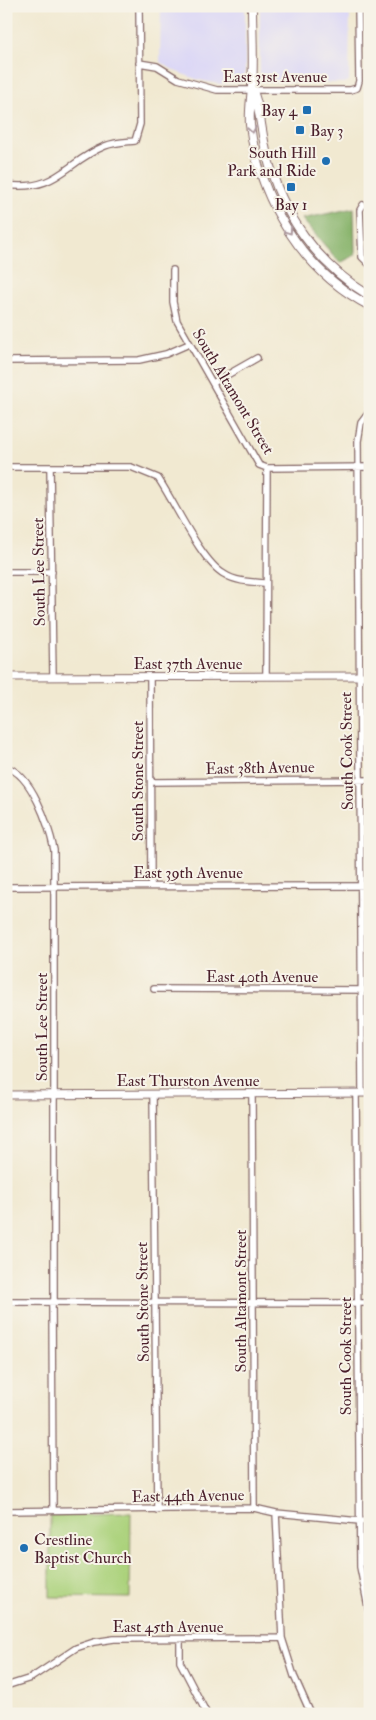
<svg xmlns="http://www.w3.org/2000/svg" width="376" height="1720" font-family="'IM FELL Double Pica',serif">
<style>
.built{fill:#dad6f7}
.green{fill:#abd27c;stroke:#7a7854}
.forest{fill:#88b46c;stroke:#696a4c}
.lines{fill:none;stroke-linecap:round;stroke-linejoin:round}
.minor-casing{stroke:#846665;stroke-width:8}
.tertiary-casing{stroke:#846665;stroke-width:9}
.secondary-casing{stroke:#846665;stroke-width:10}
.minor{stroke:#fff;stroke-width:5.5}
.tertiary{stroke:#fff;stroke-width:7}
.secondary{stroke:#fff;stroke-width:8}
.oneway{stroke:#ae9aa0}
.poi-dot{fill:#1f6fb2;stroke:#f7f3e8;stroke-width:2}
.labels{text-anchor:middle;stroke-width:4;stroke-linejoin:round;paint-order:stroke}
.street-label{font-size:16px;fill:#4a1f2b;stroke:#f7f3e8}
.poi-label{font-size:16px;fill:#4a1f2b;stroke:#f7f3e8;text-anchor:end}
</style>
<rect width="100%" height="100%" fill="#f7f3e8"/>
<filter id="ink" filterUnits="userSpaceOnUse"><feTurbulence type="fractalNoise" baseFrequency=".02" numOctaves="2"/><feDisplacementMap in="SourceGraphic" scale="10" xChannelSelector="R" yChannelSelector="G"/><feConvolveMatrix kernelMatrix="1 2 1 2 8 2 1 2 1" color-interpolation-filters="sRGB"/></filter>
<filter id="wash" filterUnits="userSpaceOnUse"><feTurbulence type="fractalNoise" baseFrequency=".0096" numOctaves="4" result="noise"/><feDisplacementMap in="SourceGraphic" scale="20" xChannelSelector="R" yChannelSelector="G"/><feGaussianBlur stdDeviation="1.12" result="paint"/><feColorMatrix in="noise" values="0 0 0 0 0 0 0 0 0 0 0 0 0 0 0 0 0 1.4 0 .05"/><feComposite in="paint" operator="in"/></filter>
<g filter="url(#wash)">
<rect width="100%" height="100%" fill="#f1e9d1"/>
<path class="built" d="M161 6H245V80L241 83 219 84 199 80 177 72 160 62Z
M260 6H350L349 81 344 83 264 82 260 76Z"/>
<path class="green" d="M131 1513 130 1598 50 1597V1515Z"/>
<path class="forest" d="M354 208 355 255 340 263 302 219Z"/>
</g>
<g filter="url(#ink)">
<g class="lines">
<g class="minor-casing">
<path id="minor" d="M139 63 157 66 178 79 217 90H350L357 88 359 81 358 6
M6 185C58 192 65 162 105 146 115 142 125 142 135 141L140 124 139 6
M363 205 360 210 362 257 370 265
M173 270V302L177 321 259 465 267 468 266 676
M6 361 139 360 166 354 189 344
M213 383 257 358
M6 467H131L158 478C175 503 201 561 224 574 236 582 252 582 266 583
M50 467 53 677
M267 468 370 467
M6 572H52
M150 677 151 886
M6 767C32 774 49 826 54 850V1303
M151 782 370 780
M6 887 370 886
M154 989 370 990
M356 1093 360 1567 370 1617
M362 1093 358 441 361 423 370 411
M153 1094 157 1510
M252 1094 254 1508
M6 1302 370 1303
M52 1303 53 1510
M6 1511 254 1508 276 1513 370 1522
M276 1513 282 1638 294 1676 311 1714
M180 1640V1662L207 1714
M6 1686 31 1678 76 1648 94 1642 114 1639 282 1638"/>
</g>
<g class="tertiary-casing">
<path id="tertiary" d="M6 677 370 676
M6 1095 370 1093"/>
</g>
<g class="secondary-casing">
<path id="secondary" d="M252 6C252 33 254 60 252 87 251 100 249 111 250 125 259 199 302 271 370 306
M252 89C261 109 261 133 267 155 281 214 318 265 370 296"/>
</g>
<use href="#minor" class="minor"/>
<use href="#tertiary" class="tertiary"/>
<use href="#secondary" class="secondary"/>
</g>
<defs><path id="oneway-chevron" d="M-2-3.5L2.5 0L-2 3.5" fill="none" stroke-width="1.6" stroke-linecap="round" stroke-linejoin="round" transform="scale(1.25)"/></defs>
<g class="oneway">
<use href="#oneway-chevron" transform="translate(252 130) rotate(81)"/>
<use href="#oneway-chevron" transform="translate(289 231) rotate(56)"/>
</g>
</g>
<g class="poi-dot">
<rect x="302" y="105" width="10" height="10" rx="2.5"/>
<rect x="295" y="125" width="10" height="10" rx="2.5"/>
<circle cx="326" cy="161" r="5"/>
<rect x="286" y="182" width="10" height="10" rx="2.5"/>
<circle cx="24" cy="1548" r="5"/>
</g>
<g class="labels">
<g class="street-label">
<text x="275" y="82">East 31st Avenue</text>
<text transform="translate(234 391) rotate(59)" y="6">South Altamont Street</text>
<text transform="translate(38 572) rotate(-91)" y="6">South Lee Street</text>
<text x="188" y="669">East 37th Avenue</text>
<text transform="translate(346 751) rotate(-91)" y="6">South Cook Street</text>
<text transform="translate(260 767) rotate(-1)" y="6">East 38th Avenue</text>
<text transform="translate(137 781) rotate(-90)" y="6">South Stone Street</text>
<text x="188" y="878">East 39th Avenue</text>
<text x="262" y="982">East 40th Avenue</text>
<text transform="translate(41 1027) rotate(-90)" y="6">South Lee Street</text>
<text x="188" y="1086">East Thurston Avenue</text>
<text transform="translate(240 1301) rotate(-90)" y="6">South Altamont Street</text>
<text transform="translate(142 1302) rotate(-91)" y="6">South Stone Street</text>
<text transform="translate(345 1356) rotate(-90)" y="6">South Cook Street</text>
<text transform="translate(188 1495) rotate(-1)" y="6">East 44th Avenue</text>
<text x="168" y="1632">East 45th Avenue</text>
</g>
<g class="poi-label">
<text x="297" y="116">Bay 4</text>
<text x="310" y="136" text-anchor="start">Bay 3</text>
<text x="316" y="158">South Hill<tspan x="316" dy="18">Park and Ride</tspan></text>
<text x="291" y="210" text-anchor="middle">Bay 1</text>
<text x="34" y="1545" text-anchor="start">Crestline<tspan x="34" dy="18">Baptist Church</tspan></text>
</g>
</g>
<rect width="376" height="1720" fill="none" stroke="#f7f3e8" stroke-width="25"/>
</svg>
